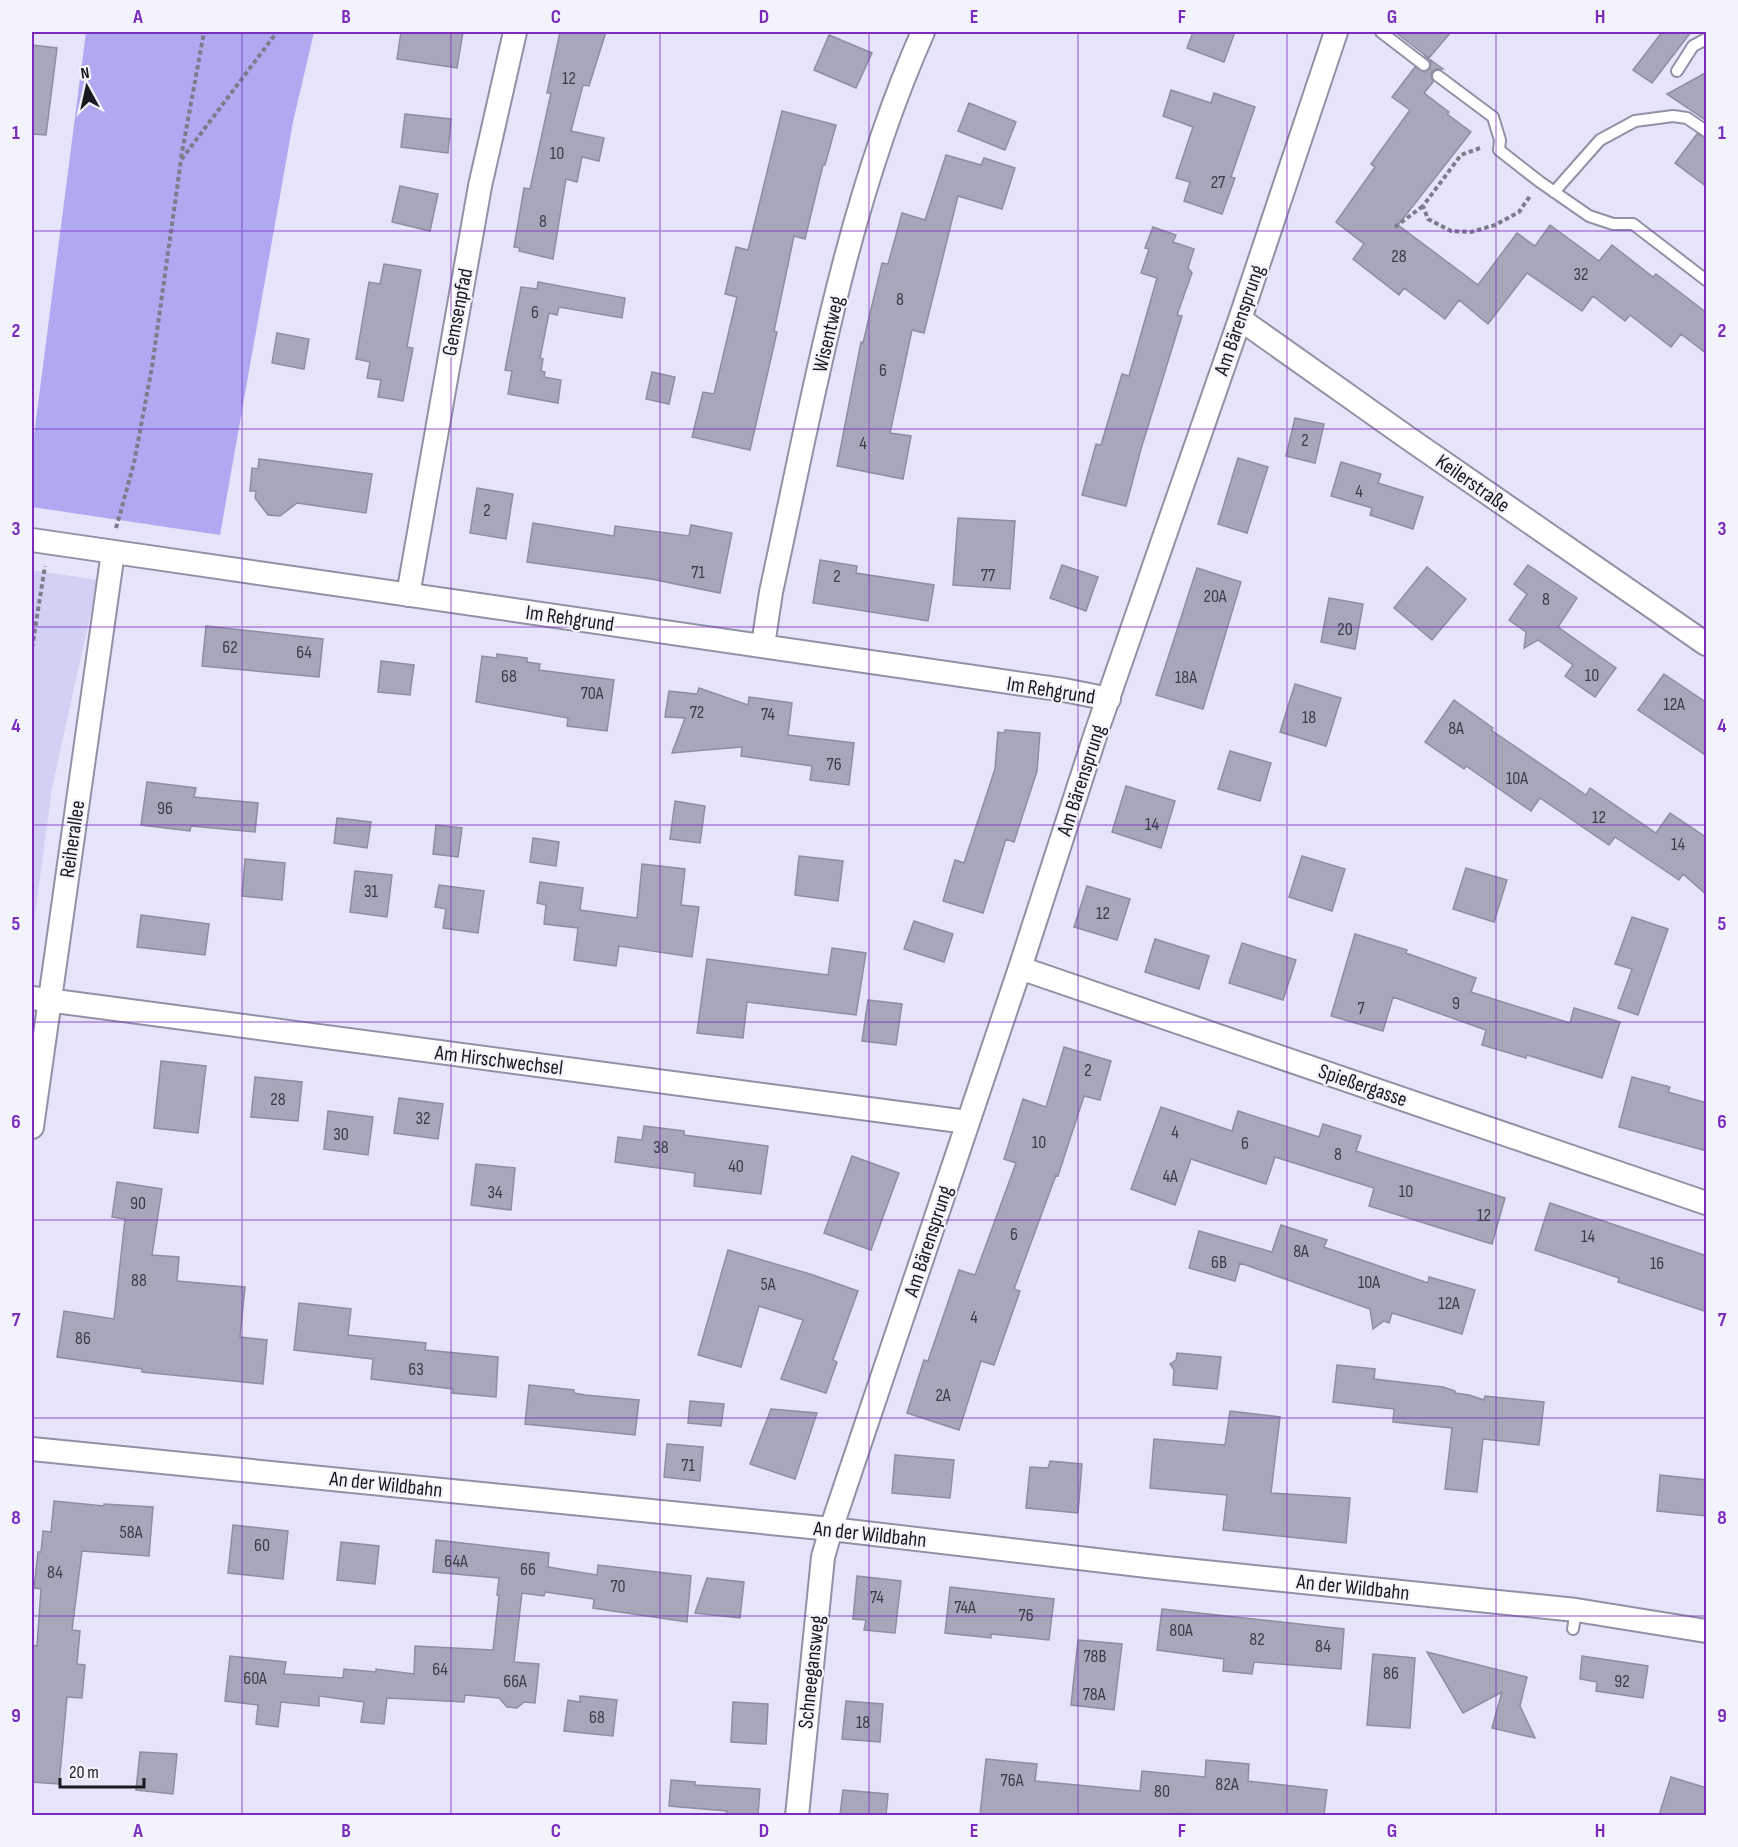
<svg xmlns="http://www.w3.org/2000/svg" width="1738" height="1847" font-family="'Sofia Sans Condensed',sans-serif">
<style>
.green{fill:#d2d0f5}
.forest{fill:#afa9f2}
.building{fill:#a7a7bb;stroke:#8e8da1;stroke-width:1.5}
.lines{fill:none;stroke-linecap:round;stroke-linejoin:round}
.service-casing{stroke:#9191a5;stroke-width:14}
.minor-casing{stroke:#9191a5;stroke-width:26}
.path{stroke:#7d7c8a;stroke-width:4;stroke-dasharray:4.5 3;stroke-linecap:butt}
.service{stroke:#fff;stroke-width:10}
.minor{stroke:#fff;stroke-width:22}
.grid{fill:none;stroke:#7b2cbf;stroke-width:1.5;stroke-opacity:0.55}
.labels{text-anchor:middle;stroke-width:4.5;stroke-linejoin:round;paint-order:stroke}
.number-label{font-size:18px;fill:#3c3c47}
.street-label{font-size:21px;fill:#191920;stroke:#f3f3fc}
.neatline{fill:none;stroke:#7b2cbf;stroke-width:2}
.grid-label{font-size:20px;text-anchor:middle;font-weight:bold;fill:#7b2cbf}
</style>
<rect width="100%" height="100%" fill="#e5e4fa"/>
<path class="green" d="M32 570 98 580 52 788 32 938Z"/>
<path class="forest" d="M86 32H314L293 122 220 535 32 507V451Z"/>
<path class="building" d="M401 32H463L457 68 397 59Z
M560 32H606L589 86 583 85 571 131 604 138 599 161 582 157 577 182 566 179 553 259 519 251 520 248 514 247 524 188 530 189 551 93H547Z
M1193 32H1235L1224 62 1187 48Z
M1395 32H1451L1429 58Z
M1662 32H1691L1652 83 1633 70Z
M829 35 872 53 856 88 814 70Z
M32 45 57 48 46 135 32 134Z
M1424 55 1443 69H1436L1432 71 1431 76 1433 82 1424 93 1449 112 1447 114 1471 132 1398 225 1478 285 1517 233 1535 246 1550 225 1599 261 1612 245 1653 277 1656 274 1707 313V354L1681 334 1671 347 1630 315 1625 321 1593 296 1582 311 1527 273 1488 324 1459 300 1445 319 1404 288 1399 295 1353 259 1364 244 1336 222 1375 167 1371 164 1410 110 1392 97 1415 67 1424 72 1430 69 1431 62Z
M1707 72V121L1667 94Z
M1171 90 1211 103 1214 93 1255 107 1231 177 1235 178 1222 214 1184 201 1190 182 1176 178 1193 127 1163 116Z
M969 103 1016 122 1005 150 958 131Z
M782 111 836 125 825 165H823L805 239 794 236 774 331 777 332 750 450 692 437 703 392 714 394 737 297 725 294 736 247 748 250Z
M405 114 451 119 448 153 401 147Z
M1697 134 1707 138V187L1675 163Z
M946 155 981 165 984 158 1015 168 1002 209 958 196 924 333 912 330 890 433 911 436 903 479 837 466 861 342 863 343 882 263 888 264 902 213 925 220Z
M400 186 438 194 430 231 392 222Z
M1153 227 1176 235 1173 242 1194 249 1188 268 1192 273 1177 315 1182 316 1141 449 1126 506 1082 495 1096 444 1101 445 1122 374 1129 376 1157 278 1141 273 1149 249 1145 248Z
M384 264 421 270 407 347 413 348 403 401 378 397 381 380 367 378 370 362 356 359 369 282 380 284Z
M538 282 625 298 622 318 559 307 557 315 549 313 540 358 543 359 541 371 545 372 544 377 561 380 558 403 508 394 512 371 505 370 521 287 537 289Z
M277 333 309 339 304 369 272 363Z
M652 372 675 377 669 404 646 399Z
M1295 418 1324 424 1315 463 1286 456Z
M1238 458 1268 467 1247 533 1218 524Z
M259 459 372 474 366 513 297 503 280 516 268 515 255 498 256 491H250L252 468 258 469Z
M1341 462 1381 474 1378 483 1423 497 1413 529 1370 515 1372 508 1331 496Z
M477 488 513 494 506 539 470 533Z
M958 518 1015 521 1010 589 953 585Z
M533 523 614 536 615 526 689 536 691 525 732 533 720 593 651 579 527 562Z
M820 560 857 566 856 573 934 585 928 621 813 603Z
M1062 565 1098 577 1086 611 1050 598Z
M1528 565 1577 598 1558 627 1616 668 1595 697 1565 676 1573 665 1538 640 1524 648 1526 632 1509 620 1527 594 1514 584Z
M1427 567 1466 599 1432 640 1394 608Z
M1197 568 1241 582 1203 709 1156 695Z
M1329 598 1363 604 1355 649 1321 642Z
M206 626 323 639 319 677 202 666Z
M497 654 527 658V662L540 664 539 670 614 680 607 731 567 726 568 718 476 702 482 656 497 658Z
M381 661 414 665 410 695 378 692Z
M1664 674 1707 703V756L1638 710Z
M1295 684 1341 698 1326 746 1280 732Z
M699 688 748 705 749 697 792 703 788 735 854 743 849 785 810 780 812 766 741 756 742 747 672 753 685 718 665 717 669 691 697 694Z
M1454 700 1493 728 1491 730 1586 795 1590 788 1656 833 1670 813 1707 838V895L1683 874 1679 880 1615 837 1609 845 1540 798 1531 811 1466 766 1464 769 1425 742Z
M1005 730 1040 733 1037 771 1014 842 1006 839 983 913 943 901 955 860 964 863 995 769 998 732 1004 733Z
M1230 751 1271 763 1260 801 1218 789Z
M147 782 196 788 194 797 258 803 255 832 191 826 190 831 141 825Z
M1126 786 1175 801 1161 848 1112 832Z
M675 801 705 806 700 843 670 839Z
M337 818 371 822 367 848 334 843Z
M436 825 462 828 458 857 433 854Z
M533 838 559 842 556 866 530 862Z
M799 856 843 861 838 901 795 895Z
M1302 856 1345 869 1332 911 1289 897Z
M245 859 285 863 282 900 242 896Z
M642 864 685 869 681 905 699 907 692 957 619 946 616 966 574 960 578 928 544 924 546 905 537 903 540 882 583 888 580 910 637 918Z
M1466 868 1507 880 1494 922 1453 909Z
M355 871 392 875 387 917 350 912Z
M439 885 484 891 478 933 443 928 446 909 435 907Z
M1087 886 1130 899 1117 940 1074 927Z
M141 915 209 924 205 955 137 947Z
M1632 917 1668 929 1638 1015 1618 1008 1632 969 1615 964Z
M914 921 953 934 944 962 904 949Z
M1355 934 1407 950 1406 953 1476 978 1471 992 1570 1023 1574 1008 1620 1022 1602 1078 1527 1055 1526 1058 1482 1045 1486 1030 1393 997 1383 1031 1331 1016Z
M1155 939 1209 956 1199 989 1145 972Z
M1242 943 1296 960 1283 1000 1229 983Z
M832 948 866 953 856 1015 747 1002 743 1038 697 1033 707 959 828 975Z
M868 1000 902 1004 896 1045 862 1041Z
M1064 1047 1111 1061 1100 1100 1084 1096 1058 1176 1056 1175 1014 1289 1020 1291 994 1365 981 1361 959 1430 907 1413 924 1360 928 1361 959 1270 975 1275 1016 1163 1004 1159 1023 1099 1046 1107Z
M161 1061 206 1066 198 1133 154 1128Z
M255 1077 302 1082 298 1121 251 1117Z
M1632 1077 1670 1087 1668 1092 1707 1103V1151L1619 1127Z
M399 1098 443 1104 438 1139 394 1133Z
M1161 1107 1232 1131 1238 1111 1319 1137 1323 1124 1361 1136 1356 1151 1505 1198 1492 1244 1369 1206 1374 1188 1275 1157 1266 1184 1191 1159 1175 1205 1131 1189Z
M328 1111 373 1117 368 1155 324 1149Z
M644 1126 684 1131V1135L768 1146 761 1194 694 1186 695 1173 615 1162 618 1137 642 1140Z
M852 1156 899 1173 871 1250 824 1233Z
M476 1164 515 1168 511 1210 471 1205Z
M117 1182 162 1189 152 1255 179 1257 177 1281 245 1287 240 1337 267 1340 263 1384 142 1372V1369L57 1357 64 1311 114 1319 125 1219 112 1217Z
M1550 1203 1707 1256V1312L1618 1282 1619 1278 1535 1250Z
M1281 1225 1327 1240 1324 1247 1428 1283 1429 1277 1475 1290 1462 1334 1392 1313 1389 1323 1384 1321 1373 1329 1370 1309 1240 1263 1235 1281 1189 1268 1199 1231 1272 1252Z
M728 1250 810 1274 858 1291 833 1360 837 1362 826 1393 781 1379 803 1320 759 1306 741 1367 698 1355Z
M299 1303 351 1309 348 1335 426 1343 425 1350 498 1357 496 1397 452 1393 453 1389 371 1379 373 1359 294 1350Z
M1177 1353 1221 1357 1217 1389 1173 1385 1174 1370 1170 1364 1176 1360Z
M1337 1365 1375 1369 1374 1379 1443 1387 1455 1391V1393L1469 1395 1484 1400 1485 1396 1544 1402 1539 1445 1483 1439 1477 1492 1445 1489 1452 1428 1393 1422 1394 1409 1333 1402Z
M529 1385 574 1390V1393L585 1395 639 1400 635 1435 525 1424Z
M690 1401 724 1404 721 1426 688 1423Z
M771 1409 817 1413 795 1479 750 1464Z
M1230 1411 1280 1417 1271 1493 1350 1498 1346 1543 1223 1530 1227 1495 1150 1488 1154 1439 1225 1445Z
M667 1444 703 1447 700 1481 664 1477Z
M895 1455 954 1460 950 1498 892 1493Z
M1050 1461 1082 1464 1078 1513 1026 1508 1030 1467 1048 1468Z
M1660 1475 1707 1480V1516L1657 1511Z
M54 1501 104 1506V1504L153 1507 149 1556 82 1551 72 1630 80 1631 77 1664 85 1665 82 1698 67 1697 59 1784 32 1782V1645L37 1646 41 1589 34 1588 38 1552H41L43 1531 51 1532Z
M233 1525 288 1531 283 1579 228 1573Z
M436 1540 549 1553 548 1567 597 1575 598 1565 691 1576 687 1622 593 1608 594 1599 545 1592 544 1596 522 1593 514 1662 539 1664 535 1703 524 1702 517 1708 507 1707 499 1698 465 1695 464 1702 387 1698 384 1724 361 1722 364 1702 319 1696V1706L281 1702 278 1727 256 1724 258 1705 225 1701 230 1656 286 1662 284 1674 343 1678 344 1669 376 1672V1669L414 1674 415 1646 493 1650 499 1596 497 1595 499 1578 433 1572Z
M341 1542 379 1546 375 1584 337 1580Z
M857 1576 901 1581 895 1633 864 1630 866 1620 853 1619Z
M707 1578 744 1582 740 1618 695 1613Z
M950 1587 1054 1599 1049 1640 991 1634V1638L945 1633Z
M1162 1609 1344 1629 1341 1669 1254 1662 1252 1674 1223 1671 1224 1659 1157 1650Z
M1078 1640 1122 1644 1114 1710 1071 1705Z
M1427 1652 1527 1677 1520 1706 1535 1738 1492 1728 1502 1692 1463 1713Z
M1373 1654 1415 1658 1410 1728 1367 1725Z
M1582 1656 1648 1666 1643 1698 1596 1691 1597 1682 1580 1679Z
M580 1696 617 1700 613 1736 564 1731 568 1700 580 1702Z
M846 1701 883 1704 880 1742 842 1739Z
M733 1702 768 1704 766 1744 731 1742Z
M140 1752 177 1754 173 1794 136 1790Z
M986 1759 1037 1764 1035 1781 1140 1791 1142 1771 1205 1777 1206 1760 1249 1764 1248 1781 1327 1790 1324 1815H1208L1176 1813V1815H980Z
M1671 1777 1707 1788V1815H1659Z
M671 1780 695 1782V1785L760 1789 758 1815H726L727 1811 669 1806Z
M843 1790 888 1794 886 1815H840Z"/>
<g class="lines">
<g class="service-casing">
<path id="service" d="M1381 32 1424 65
M1677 71 1693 46 1706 39
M1438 76 1493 117 1500 140 1499 150 1540 182 1589 216 1613 224H1633L1706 280
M1554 192 1600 140 1635 121 1673 116 1687 118 1706 131
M1573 1629 1576 1610"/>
</g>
<g class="minor-casing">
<path id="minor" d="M1240 319 1408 438 1706 644
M32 540 1064 690 1109 699
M408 595 480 186 515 32
M763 645 771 592C812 405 845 207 923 32
M1020 968 1706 1203
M32 998 967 1122
M32 1127 113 552
M32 1449 831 1529 1156 1567 1576 1610 1706 1631
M797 1816 823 1557 831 1529 1020 968 1096 733 1240 319 1336 32"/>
</g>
<path class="path" d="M1480 148 1461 155 1423 206 1428 219 1451 231 1471 232 1495 225 1519 212 1530 196
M181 158 204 32
M1395 227 1423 206
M116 528 134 463 152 367 181 160 277 32
M32 648 45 566"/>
<use href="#service" class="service"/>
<use href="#minor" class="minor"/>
</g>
<path class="grid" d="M242 32V1816M451 32V1816M660 32V1816M869 32V1816M1078 32V1816M1287 32V1816M1496 32V1816M32 231H1706M32 429H1706M32 627H1706M32 825H1706M32 1022H1706M32 1220H1706M32 1418H1706M32 1616H1706"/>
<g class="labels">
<g class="number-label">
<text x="569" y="84">12</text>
<text x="557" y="159">10</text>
<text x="1218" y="188">27</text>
<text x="543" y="227">8</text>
<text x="1399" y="262">28</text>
<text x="1581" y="280">32</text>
<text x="900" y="305">8</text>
<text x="535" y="318">6</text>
<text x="883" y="376">6</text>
<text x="1305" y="446">2</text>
<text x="863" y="449">4</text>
<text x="1359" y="497">4</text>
<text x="487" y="516">2</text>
<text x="698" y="578">71</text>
<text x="988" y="581">77</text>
<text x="837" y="582">2</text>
<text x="1215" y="602">20A</text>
<text x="1546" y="605">8</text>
<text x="1345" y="635">20</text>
<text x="230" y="653">62</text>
<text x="304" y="658">64</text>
<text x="1592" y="681">10</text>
<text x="509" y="682">68</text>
<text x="1186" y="683">18A</text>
<text x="592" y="699">70A</text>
<text x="1674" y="710">12A</text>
<text x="697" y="718">72</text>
<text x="768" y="720">74</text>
<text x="1309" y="723">18</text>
<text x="1456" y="734">8A</text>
<text x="834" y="770">76</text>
<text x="1517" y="784">10A</text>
<text x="165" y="814">96</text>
<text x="1599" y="823">12</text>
<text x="1152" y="830">14</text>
<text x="1678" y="850">14</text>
<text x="371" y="897">31</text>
<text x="1103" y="919">12</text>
<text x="1456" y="1009">9</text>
<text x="1361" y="1014">7</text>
<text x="1088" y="1076">2</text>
<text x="278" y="1105">28</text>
<text x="423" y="1124">32</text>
<text x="1175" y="1138">4</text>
<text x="341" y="1140">30</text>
<text x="1039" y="1148">10</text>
<text x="1245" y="1149">6</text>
<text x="661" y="1153">38</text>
<text x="1338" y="1160">8</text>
<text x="736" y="1172">40</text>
<text x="1170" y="1182">4A</text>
<text x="1406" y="1197">10</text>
<text x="495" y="1198">34</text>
<text x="138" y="1209">90</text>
<text x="1484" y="1221">12</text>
<text x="1014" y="1240">6</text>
<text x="1588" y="1242">14</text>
<text x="1301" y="1257">8A</text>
<text x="1219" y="1268">6B</text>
<text x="1657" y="1269">16</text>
<text x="139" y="1286">88</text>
<text x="1369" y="1288">10A</text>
<text x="768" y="1290">5A</text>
<text x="1449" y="1309">12A</text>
<text x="974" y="1323">4</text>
<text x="83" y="1344">86</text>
<text x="416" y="1375">63</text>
<text x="943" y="1401">2A</text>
<text x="688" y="1471">71</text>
<text x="131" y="1538">58A</text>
<text x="262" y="1551">60</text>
<text x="456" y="1567">64A</text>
<text x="528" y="1575">66</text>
<text x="55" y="1578">84</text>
<text x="618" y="1592">70</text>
<text x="877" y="1603">74</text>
<text x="965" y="1613">74A</text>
<text x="1026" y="1621">76</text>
<text x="1181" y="1636">80A</text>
<text x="1257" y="1645">82</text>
<text x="1323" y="1652">84</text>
<text x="1095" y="1662">78B</text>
<text x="440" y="1675">64</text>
<text x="1391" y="1679">86</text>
<text x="255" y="1684">60A</text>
<text x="515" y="1687">66A</text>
<text x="1622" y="1687">92</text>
<text x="1094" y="1700">78A</text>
<text x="597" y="1723">68</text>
<text x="863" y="1728">18</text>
<text x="1012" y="1786">76A</text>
<text x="1227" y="1790">82A</text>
<text x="1162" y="1797">80</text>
</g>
<g class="street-label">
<text transform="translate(457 312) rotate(-79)" y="7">Gemsenpfad</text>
<text transform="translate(1239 320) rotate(-71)" y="7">Am Bärensprung</text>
<text transform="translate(828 334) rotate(-77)" y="7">Wisentweg</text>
<text transform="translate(1473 483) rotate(35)" y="7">Keilerstraße</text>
<text transform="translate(570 618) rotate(8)" y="7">Im Rehgrund</text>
<text transform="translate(1051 690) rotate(9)" y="7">Im Rehgrund</text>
<text transform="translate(1081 780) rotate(-72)" y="7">Am Bärensprung</text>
<text transform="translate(72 839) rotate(-82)" y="7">Reiherallee</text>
<text transform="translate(499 1060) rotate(7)" y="7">Am Hirschwechsel</text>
<text transform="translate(1363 1085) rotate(19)" y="7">Spießergasse</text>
<text transform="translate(928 1241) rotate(-72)" y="7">Am Bärensprung</text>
<text transform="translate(386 1484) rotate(6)" y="7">An der Wildbahn</text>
<text transform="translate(870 1534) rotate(6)" y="7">An der Wildbahn</text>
<text transform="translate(1353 1587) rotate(6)" y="7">An der Wildbahn</text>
<text transform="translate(811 1672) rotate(-84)" y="7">Schneegansweg</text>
</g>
</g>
<rect width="1738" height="1847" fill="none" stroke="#f3f3fc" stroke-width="66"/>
<g transform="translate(87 87) rotate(352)" stroke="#f3f3fc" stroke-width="4.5" paint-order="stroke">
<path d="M0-4.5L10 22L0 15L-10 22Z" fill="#191920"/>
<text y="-9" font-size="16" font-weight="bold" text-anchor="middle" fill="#191920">N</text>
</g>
<path d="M60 1778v9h84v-9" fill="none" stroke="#191920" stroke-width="3"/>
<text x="69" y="1778" font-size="18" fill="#191920" stroke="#f3f3fc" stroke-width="4.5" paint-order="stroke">20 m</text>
<rect x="33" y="33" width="1672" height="1781" class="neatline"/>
<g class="grid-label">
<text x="138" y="23">A</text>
<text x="346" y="23">B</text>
<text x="556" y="23">C</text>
<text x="764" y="23">D</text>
<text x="974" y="23">E</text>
<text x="1182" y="23">F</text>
<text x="1392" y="23">G</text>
<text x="1600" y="23">H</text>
<text x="16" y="139">1</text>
<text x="1722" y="139">1</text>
<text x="16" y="337">2</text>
<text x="1722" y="337">2</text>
<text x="16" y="535">3</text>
<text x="1722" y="535">3</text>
<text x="16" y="732">4</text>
<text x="1722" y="732">4</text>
<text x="16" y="930">5</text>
<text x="1722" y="930">5</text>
<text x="16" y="1128">6</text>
<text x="1722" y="1128">6</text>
<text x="16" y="1326">7</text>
<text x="1722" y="1326">7</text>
<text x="16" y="1524">8</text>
<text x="1722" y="1524">8</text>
<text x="16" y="1722">9</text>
<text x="1722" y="1722">9</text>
<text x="138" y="1837">A</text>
<text x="346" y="1837">B</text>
<text x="556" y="1837">C</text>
<text x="764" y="1837">D</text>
<text x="974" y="1837">E</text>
<text x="1182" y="1837">F</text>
<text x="1392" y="1837">G</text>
<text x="1600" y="1837">H</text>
</g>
</svg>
